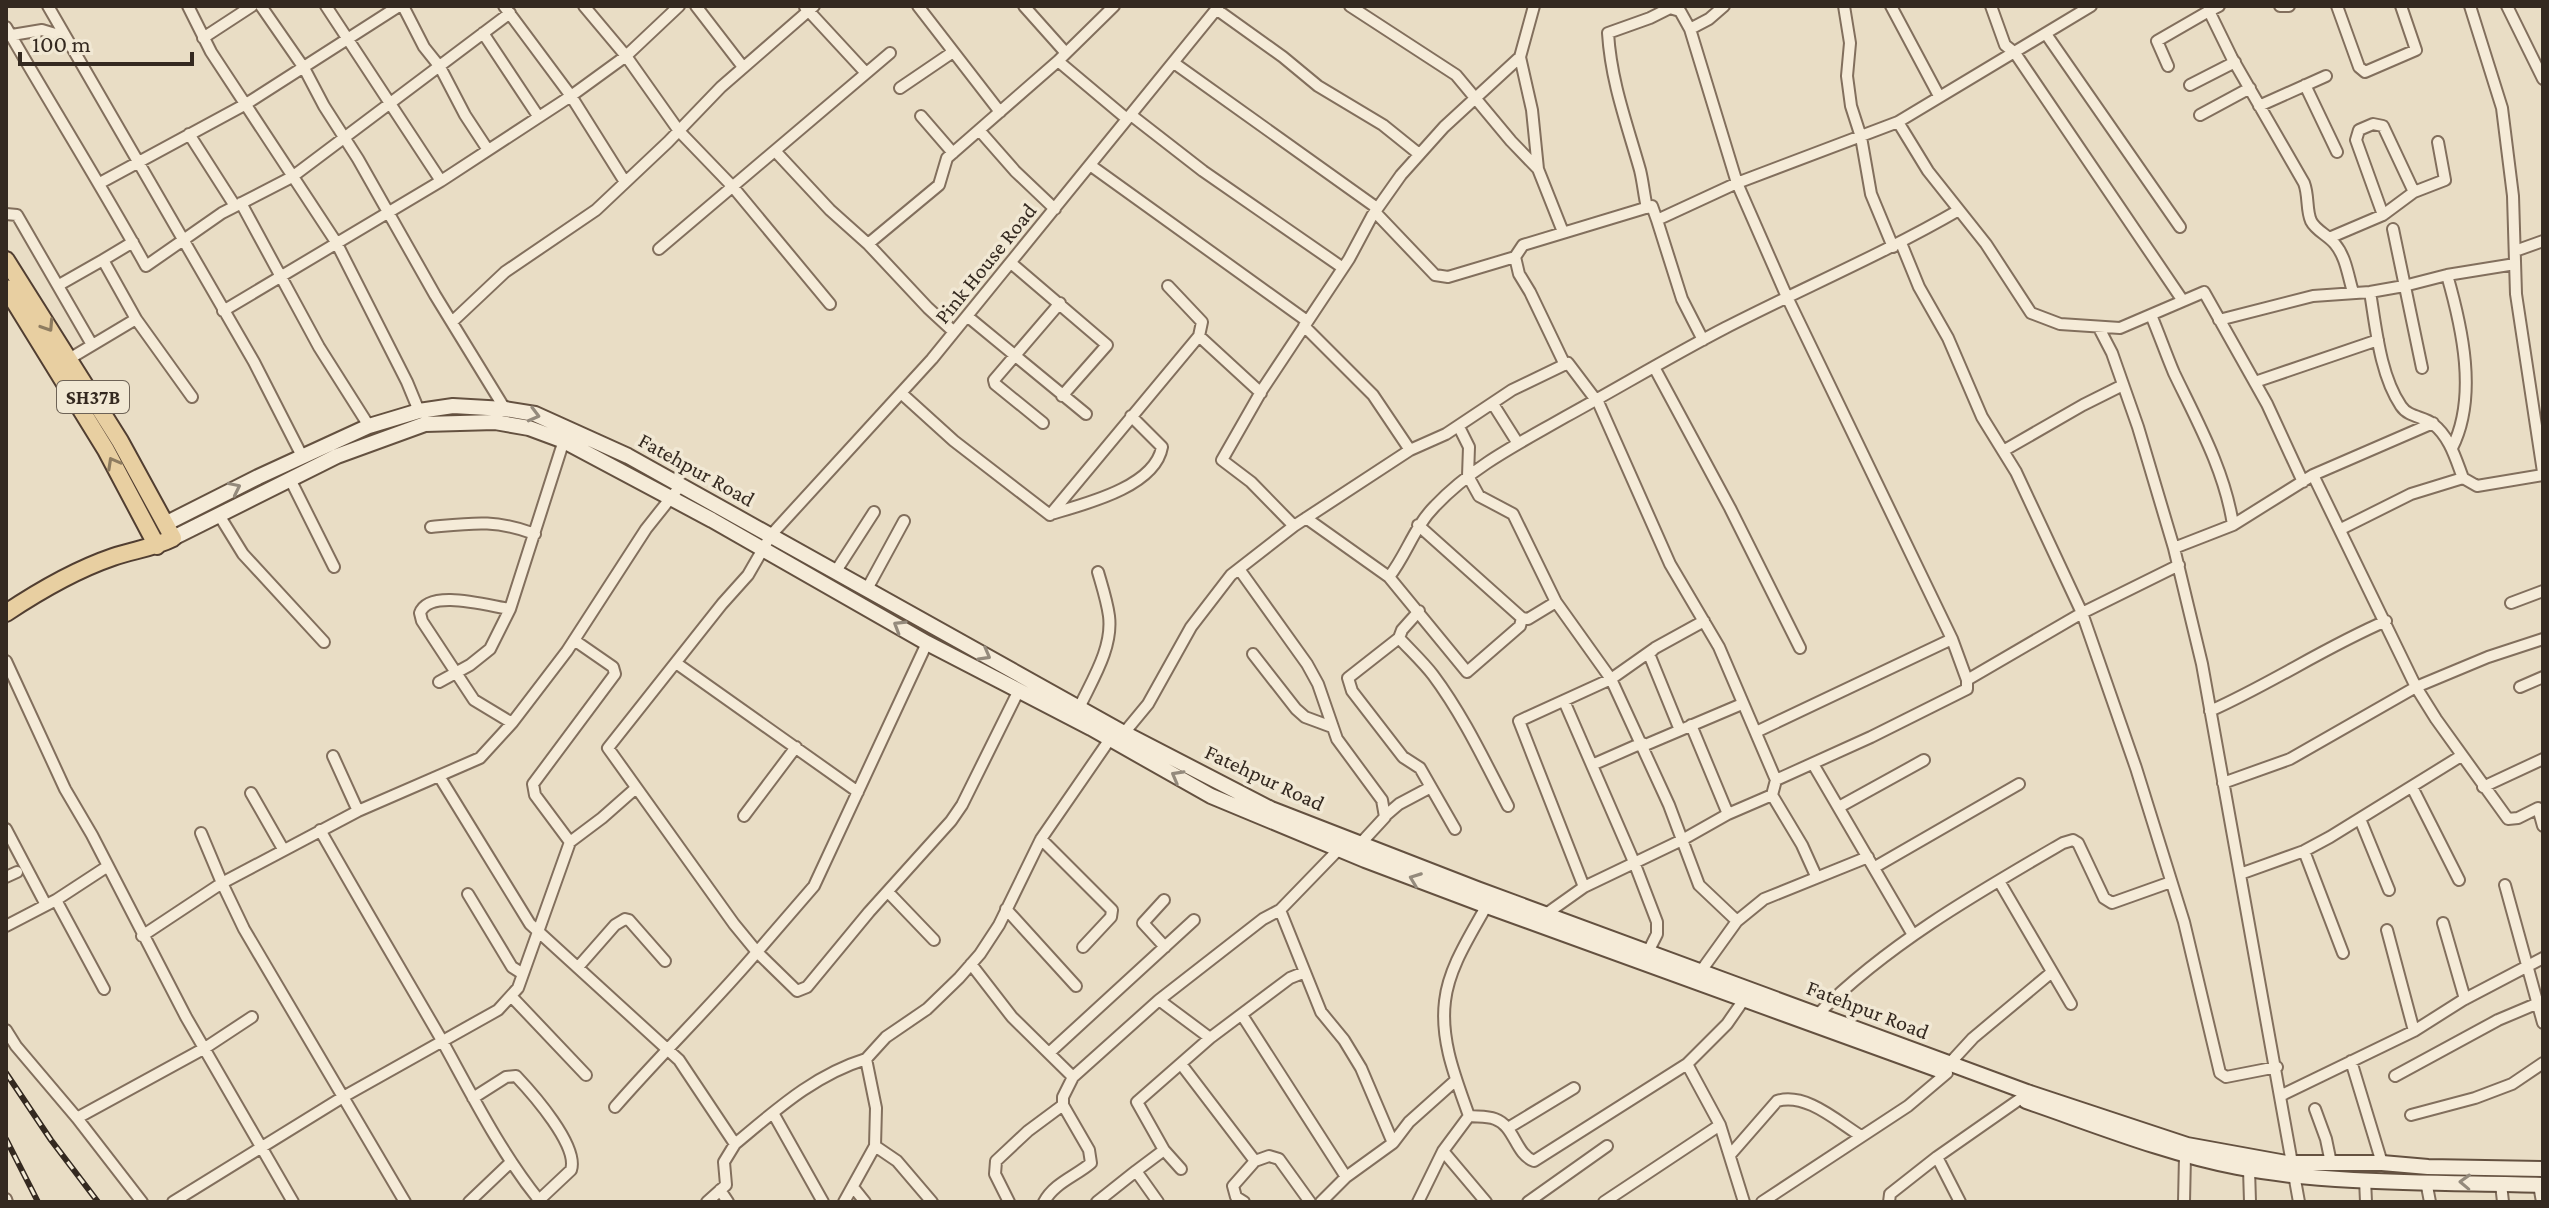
<svg xmlns="http://www.w3.org/2000/svg" width="2549" height="1208" font-family="'Crimson Pro',serif">
<style>
.lines{fill:none;stroke-linecap:round;stroke-linejoin:round}
.street-casing{stroke:#826f5d;stroke-width:14}
.secondary-casing{stroke:#645140;stroke-width:18}
.primary-casing{stroke:#513e31;stroke-width:20}
.street{stroke:#f5ebd8;stroke-width:10}
.secondary{stroke:#f5ebd8;stroke-width:14}
.primary{stroke:#e8cfa1;stroke-width:16}
.rail-casing{stroke:#342920;stroke-width:6}
.rail{stroke:#f1e8d4;stroke-width:3;stroke-dasharray:9;stroke-linecap:butt}
.oneway{stroke:#8e7c60}
.oneway2{stroke:#948a7c}
.labels{text-anchor:middle;stroke-width:7;stroke-linejoin:round;paint-order:stroke}
.shield{fill:#f1e8d4;stroke:#6d6256;stroke-width:2}
.shield-label{font-size:20px;font-weight:bold;fill:#342920}
.street-label{font-size:22px;fill:#342920;stroke:#f1e8d4}
</style>
<rect width="100%" height="100%" fill="#e9ddc5"/>
<g class="lines">
<g class="street-casing">
<path id="street" d="M48 6 254 362 302 456
M188 6 211 52 336 242 407 382 419 411
M261 6 304 68 324 106 358 159 435 295 505 409
M326 6 441 181
M403 6 424 47 440 67 465 115 488 150
M504 6 571 96 625 182
M584 6 626 56 679 131 733 187 830 304
M696 6 743 67
M918 6 1000 112
M1024 6 1065 52
M1350 6 1456 75 1511 141 1538 169
M1534 6 1520 57 1532 110 1538 169 1563 232
M1844 6 1850 43 1847 76 1851 106 1861 137 1871 194 1893 247
M1891 6 1939 96
M1991 6 2005 45 2015 53 2183 301 2204 292 2267 404 2303 482
M2219 6 2209 11 2232 58 2304 183C2309 196 2306 210 2311 221 2316 231 2328 235 2335 244 2346 257 2348 276 2353 292
M2280 6H2289
M2337 6 2359 67 2365 72 2416 50 2401 6
M2470 6 2502 108 2513 196 2516 294 2543 472
M2507 6 2543 79
M805 7 866 73
M1216 9 1283 57 1318 86 1383 125 1419 154
M6 27C52 107 101 185 146 266L222 213 292 177 510 13
M1690 29 1709 19 1724 6
M483 33 538 116
M2046 34 2180 227
M6 36 42 30 65 37
M203 38 252 6
M1058 61 1127 119
M1174 63 1377 208
M2168 66 2157 41 2209 11
M2190 85 2235 62
M2305 85 2337 152
M900 88 953 52
M2259 106 2326 76
M1131 115 1203 171 1343 268
M2200 115 2250 88
M921 116 953 153
M1898 122 1928 171 1986 244 2031 313 2060 324 2120 328 2183 301
M979 130 1015 171 1055 209
M189 134 235 206
M776 152 830 210 868 244 928 308 954 332
M1090 165 1307 321
M100 183 246 104 399 6
M241 203 319 347 369 426
M1647 208C1644 195 1643 182 1640 170 1627 124 1611 82 1608 33L1650 18 1670 8 1680 11 1690 29 1737 183 1787 297 1952 639 1967 680V689L1871 737 1776 780
M1375 212 1435 275 1448 277 1515 257
M6 214 17 215 91 343
M2383 215 2356 140 2359 130 2373 124 2383 126 2414 192
M1657 220 1682 299 1703 340
M2393 229 2422 368
M2329 238 2383 215 2414 192 2445 180 2438 142
M1901 243 1919 287 1948 338 1982 417 2016 472 2082 613 2136 768 2184 922 2220 1073 2226 1077 2277 1067
M868 244 939 185 947 158 1058 61 1114 6
M659 249 890 53
M2515 251 2543 241
M1011 263 1107 345 1062 396
M2447 275C2462 327 2478 397 2452 448
M59 285 103 260
M2370 292C2376 328 2380 375 2401 406 2409 418 2424 416 2433 424 2450 437 2456 460 2463 478L2477 486 2543 475
M223 311 441 181 571 96 626 56 679 6
M2151 315C2159 334 2166 354 2174 373 2197 421 2225 471 2233 525
M967 316 1086 414
M136 319 192 397
M2219 320 2313 296 2370 292 2404 286 2447 275 2515 264
M453 321 505 272 596 210 668 142 721 87 814 6
M1304 326 1373 395 1410 450
M2099 328 2112 353 2138 427 2174 548 2202 664 2299 1202
M1199 336 1261 393
M69 359 136 319 103 260 133 242
M1565 365 1530 292 1519 274 1515 257 1523 245 1652 206 1657 220 1737 183 1898 122 2091 6
M1654 367 1730 508 1800 648
M2255 382 2378 340
M901 393 954 441 1050 515
M1493 404 1517 442
M1043 423 995 384 994 380 1060 303
M1459 427 1469 447 1468 476 1479 496 1513 514 1556 602 1611 679 1669 805 1699 885 1737 921
M2003 451 2083 405 2123 385
M2313 475 2416 687 2436 719 2508 819 2518 818 2538 808 2543 826
M290 479 334 567
M1051 514C1085 504 1155 487 1162 447L1131 416
M219 515 243 554 324 642
M1050 515 1199 336 1202 322 1168 286
M1306 518 1389 577C1407 554 1414 527 1435 506 1473 466 1518 444 1565 417 1618 388 1671 356 1725 328 1803 288 1883 254 1959 210
M1418 525 1522 618 1528 619 1556 602
M1294 526 1251 482 1222 460 1262 390 1349 259 1372 216 1401 175 1444 127 1520 57
M431 527C472 523 495 519 535 534
M2341 529 2411 494 2463 478
M2174 548 2233 525 2313 475 2433 423
M1239 569 1307 664 1318 684 1337 739 1382 800 1385 817 1361 843
M836 571 874 512
M1389 577 1467 672 1520 626 1522 618
M867 589 904 521
M2511 603 2543 591
M510 609C489 606 429 588 420 613L422 621 474 700 512 723
M1419 611 1402 630 1399 638C1410 650 1423 662 1433 675 1463 715 1485 762 1508 806
M1399 638 1348 678 1352 691 1403 757 1420 768 1455 829
M927 643 814 886 757 952 797 991 807 987 869 912 951 821 962 805 1019 690
M1253 654 1296 709 1305 717 1332 727
M6 661 65 789 92 835 186 1017 293 1202
M676 663 858 792
M1967 680 2082 613 2179 565
M439 682 470 665 490 649 510 609 565 437
M2520 687 2543 677
M1564 701 1634 862 1657 922V934L1648 952
M1079 708C1092 680 1113 648 1109 616 1107 601 1102 586 1098 572
M2210 711C2271 684 2325 647 2386 621
M1691 725 1728 814
M1680 730 1649 654 1655 648 1704 621
M1756 732 1952 639
M1124 733 1148 704 1191 627 1231 575 1294 526 1410 450 1446 434 1512 390 1568 363 1599 404 1670 564 1719 647 1776 780 1772 795 1728 814 1682 840 1584 887 1546 914
M1643 746 1742 704
M333 756 358 811
M1813 764 1913 935
M1592 765 1642 743
M439 776 530 924 679 1060 735 1144 724 1162 726 1185 707 1202
M2223 783 2290 759 2416 687 2488 657 2543 639
M2412 787 2459 880
M2483 787 2543 759
M251 793 283 849
M1772 795 1802 845 1816 876
M1839 807 1924 760
M744 816 796 747
M1385 816 1399 804 1431 787
M2360 819 2389 890
M6 829 46 905
M320 830C359 899 400 968 440 1037 471 1093 499 1150 539 1200
M1041 839 1112 910 1111 917 1083 947
M570 842 602 818 636 788
M2304 851 2343 953
M1875 867 2019 784
M2240 874 2304 851 2330 837 2461 756
M6 877 17 872
M1999 881 2071 1004
M2505 885 2543 1023
M1584 887 1519 721 1611 679 1655 648
M888 892 934 940
M468 894 512 967 523 974
M56 900 104 989
M1164 900 1143 923 1165 947
M1006 909 1076 986
M2443 923 2465 999
M6 926 56 900 108 866
M2387 930 2414 1031
M142 936 222 883 201 833
M971 964 1012 1017 1073 1077
M579 966 615 925 625 919 629 920 665 961
M1701 971 1737 921 1764 899 1868 857
M512 997 586 1075
M1159 1000 1210 1038
M1818 1014C1889 943 1977 893 2063 843L2073 840 2078 843 2104 898 2112 903 2171 882
M1242 1015 1346 1177
M6 1030 16 1046 77 1118 142 1202
M1049 1053 1194 920
M2351 1061 2382 1163
M1950 1063 1973 1038 2052 972
M1181 1064 1255 1161
M2395 1076 2498 1020 2543 1001
M2282 1095 2414 1031 2463 1000 2543 958
M473 1098 506 1077 516 1076C533 1094 579 1146 571 1170L537 1202
M615 1107C661 1054 712 1005 757 952L734 924 608 748 722 604 748 575 771 535 932 359 1219 6
M2315 1109 2326 1139 2331 1163
M773 1113 823 1202
M2411 1115 2475 1098 2512 1084 2543 1063
M1469 1116C1477 1117 1487 1116 1495 1119 1515 1126 1515 1154 1534 1161L1687 1064
M77 1118 205 1048 252 1017
M1508 1128 1574 1088
M1393 1143 1409 1122 1456 1080
M735 1144C776 1110 814 1075 866 1059
M875 1146 897 1161 932 1202
M1164 1150 1181 1169
M1443 1151 1486 1202
M1730 1155 1777 1101C1806 1092 1838 1122 1861 1136
M1937 1157 1960 1202
M2249 1169 2250 1202
M2365 1179 2366 1202
M2426 1181 2430 1202
M2501 1184 2503 1202
M2539 1185 2542 1202
M853 1187 865 1202
M720 1190 728 1202
M6 1199 7 1202
M173 1202 343 1097 498 1010 518 988 570 842 535 795 533 784 615 674 613 667 574 640
M405 1202 244 929 222 883 358 811 480 758 512 723 567 651 646 529 681 485
M469 1202 511 1162
M844 1202 875 1146 876 1108 866 1059 886 1037 927 1009 959 978 980 954 999 925 1041 839 1110 739
M1009 1202 995 1174 996 1161 1028 1131 1063 1105
M1044 1202C1054 1183 1076 1176 1091 1163L1089 1150 1063 1105V1097L1073 1077 1159 1000 1263 919 1280 910
M1097 1202 1136 1171
M1158 1202 1136 1171 1164 1150 1137 1102 1210 1038 1290 978 1305 972
M1244 1202 1236 1197 1233 1186 1255 1161 1269 1156 1279 1159 1310 1202
M1321 1202 1346 1177 1393 1143 1361 1068 1344 1040 1321 1012 1280 910 1342 846
M1418 1202 1443 1151 1469 1116C1456 1079 1440 1041 1445 1001 1449 966 1472 933 1488 903
M1528 1202 1607 1146
M1604 1202 1720 1125
M1744 1202 1720 1125 1687 1064 1727 1024 1745 998
M1762 1202 1908 1106 1947 1073
M1889 1202 1890 1194 1937 1157 2020 1099
M2184 1202 2185 1156"/>
</g>
<g class="secondary-casing">
<path id="secondary" d="M165 524 258 477 369 426 419 411 453 406 505 409 535 414 628 456 1124 733 1271 809 1477 889 2027 1092 2187 1145 2286 1163H2382L2428 1167 2543 1169
M173 538 337 456 425 424 495 422 529 428 564 441 712 520 927 643 1091 728 1211 796 1365 860 1487 906 1939 1070
M2026 1101C2096 1125 2165 1153 2237 1167 2332 1185 2445 1182 2543 1185"/>
</g>
<g class="primary-casing">
<path id="primary" d="M6 260 120 441 173 538C153 548 133 550 113 557 75 570 39 591 6 613
M6 288 106 450 157 546"/>
</g>
<use href="#street" class="street"/>
<use href="#secondary" class="secondary"/>
<use href="#primary" class="primary"/>
<g class="rail-casing">
<path id="rail" d="M6 1073 51 1140 98 1202
M6 1139 38 1202"/>
</g>
<use href="#rail" class="rail"/>
</g>
<defs><path id="oneway-chevron" d="M-2-3.5L2.5 0L-2 3.5" fill="none" stroke-width="1.6" stroke-linecap="round" stroke-linejoin="round" transform="scale(2)"/></defs>
<g class="oneway">
<use href="#oneway-chevron" transform="translate(48 326) rotate(57)"/>
<use href="#oneway-chevron" transform="translate(113 463) rotate(-119)"/>
</g>
<g class="oneway2">
<use href="#oneway-chevron" transform="translate(534 415) rotate(15)"/>
<use href="#oneway-chevron" transform="translate(235 488) rotate(-26)"/>
<use href="#oneway-chevron" transform="translate(899 626) rotate(-149)"/>
<use href="#oneway-chevron" transform="translate(985 655) rotate(29)"/>
<use href="#oneway-chevron" transform="translate(1177 776) rotate(-151)"/>
<use href="#oneway-chevron" transform="translate(1415 879) rotate(-159)"/>
<use href="#oneway-chevron" transform="translate(2465 1182) rotate(-178)"/>
</g>
<g class="labels">
<rect class="shield" x="57" y="381" width="72" height="32" rx="6"/>
<g class="shield-label">
<text x="93" y="404">SH37B</text>
</g>
<g class="street-label">
<text transform="translate(985 263) rotate(-51)" y="8">Pink House Road</text>
<text transform="translate(697 469) rotate(29)" y="8">Fatehpur Road</text>
<text transform="translate(1265 777) rotate(25)" y="8">Fatehpur Road</text>
<text transform="translate(1868 1009) rotate(21)" y="8">Fatehpur Road</text>
</g>
</g>
<rect width="2549" height="1208" fill="none" stroke="#342920" stroke-width="16"/>
<path d="M20 52v12h172v-12" fill="none" stroke="#342920" stroke-width="4"/>
<text x="32" y="52" font-size="24" fill="#342920" stroke="#f1e8d4" stroke-width="6" paint-order="stroke">100 m</text>
</svg>
